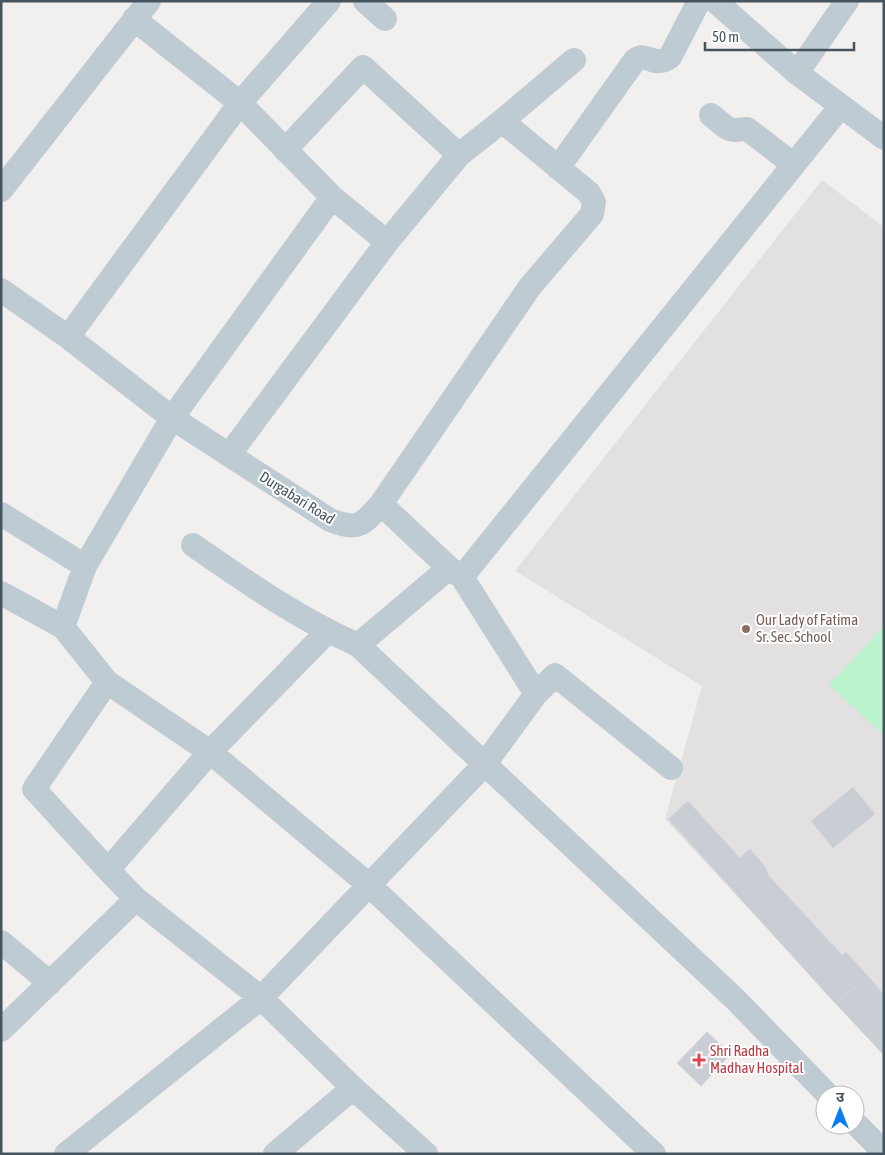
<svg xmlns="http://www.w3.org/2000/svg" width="885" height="1155" font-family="'Asap Condensed','Noto Sans Devanagari',sans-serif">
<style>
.education{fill:#e3e0e1}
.green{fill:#baf3cc}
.building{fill:#caced4;stroke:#d2d6db}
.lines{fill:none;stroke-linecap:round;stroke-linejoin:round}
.minor{stroke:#becbd2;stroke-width:24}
.education-dot{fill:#8d6e63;stroke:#fff;stroke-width:2}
.health-dot{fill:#e0444e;stroke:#fff;stroke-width:2}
.labels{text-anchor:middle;stroke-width:4;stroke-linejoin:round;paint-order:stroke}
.street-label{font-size:15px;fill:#45545e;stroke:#fff}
.education-label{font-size:15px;fill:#785e54;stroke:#fff;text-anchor:start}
.health-label{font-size:15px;fill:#be3a42;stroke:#fff;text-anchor:start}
</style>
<rect width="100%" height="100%" fill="#f2efef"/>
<path class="education" d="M822 180 884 227V1054L665 819 702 686 515 571Z"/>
<path class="green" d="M884 626V735L829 685Z"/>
<path class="building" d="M853 787 875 814 833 848 811 821Z
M688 801 740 858 750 849 764 865 769 876 842 955 846 952 868 976 836 1004 668 819Z
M868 976 884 995V1055L836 1004Z
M707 1032 731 1054 701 1086 677 1063Z"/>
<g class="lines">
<path class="minor" d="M329 1 240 103 332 197 387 242
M365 1 385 19
M715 1 797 73 884 138
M797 73 847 1
M711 115C718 120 726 130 735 130 740 130 743 129 747 129L793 164
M502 121 574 60
M558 168 635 60C648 51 653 69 670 57L699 1
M1 190 149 1
M1 290 68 337 172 418 330 520C359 531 362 525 381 504L529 288 592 214 594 202 589 193 502 121 459 155 363 67 285 150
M68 337 240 103 134 19
M229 455 387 242 459 155
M381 504 449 568 462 577 536 694
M1 514 85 566 172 418 332 197
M193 545C246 582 299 619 358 645L736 1000 828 1095
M462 577 841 106
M1 593 63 627 107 682 210 752 327 632
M63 627 85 566
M358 645 449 568
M107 682 34 789 108 870 210 752 369 885 654 1154
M108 870 136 899 261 998 353 1088 426 1154
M1 942 50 983
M1 1030 136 899
M855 1123 884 1152
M66 1154 261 998 484 765 536 694 555 675 671 768
M275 1154 353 1088"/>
</g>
<circle class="education-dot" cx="746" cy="629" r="5"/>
<path class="health-dot" d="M696.5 1052.5h5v5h5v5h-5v5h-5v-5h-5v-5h5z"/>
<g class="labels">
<g class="street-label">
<text transform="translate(297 498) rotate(32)" y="5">Durgabari Road</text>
</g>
<g class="education-label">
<text x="756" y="625">Our Lady of Fatima<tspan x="756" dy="17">Sr. Sec. School</tspan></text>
</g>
<g class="health-label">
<text x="710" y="1056">Shri Radha<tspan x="710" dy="17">Madhav Hospital</tspan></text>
</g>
</g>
<rect width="885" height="1155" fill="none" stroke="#45545e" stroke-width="5"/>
<g transform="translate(840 1110)"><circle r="24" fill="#ffffff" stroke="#b5bbbf"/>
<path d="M0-4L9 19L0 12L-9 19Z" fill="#097df2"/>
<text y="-8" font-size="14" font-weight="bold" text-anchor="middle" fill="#45545e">उ</text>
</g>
<path d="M705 42v8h149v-8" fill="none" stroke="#45545e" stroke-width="2.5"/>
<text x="712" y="42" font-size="15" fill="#45545e" stroke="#ffffff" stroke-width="4" paint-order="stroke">50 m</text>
</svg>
